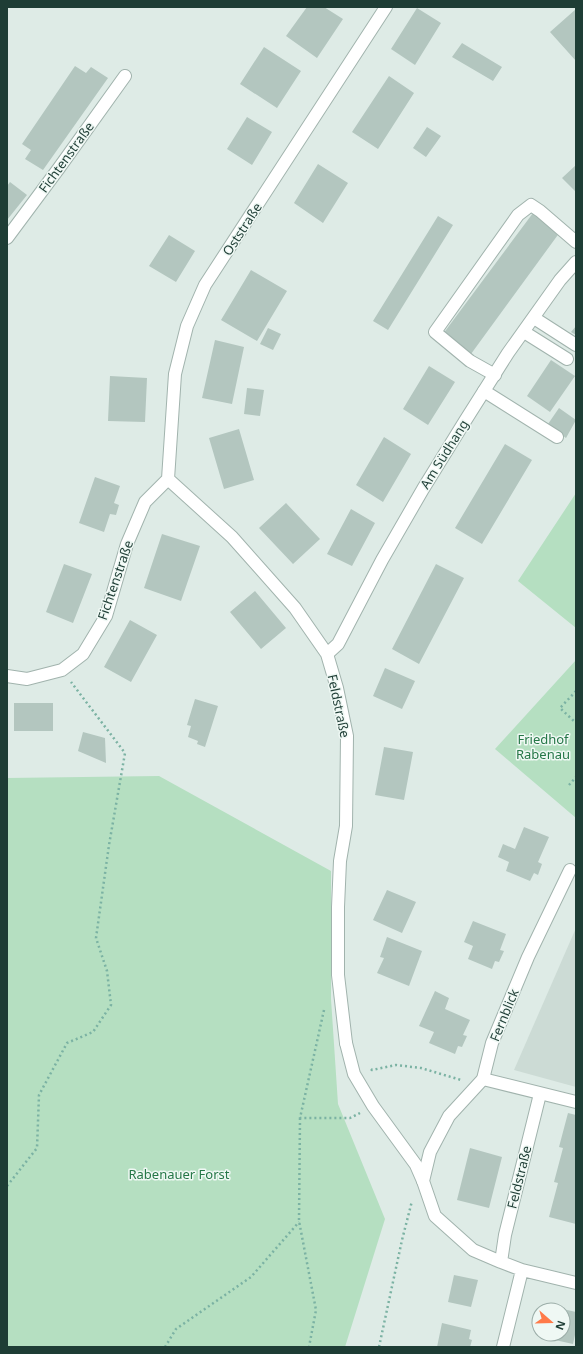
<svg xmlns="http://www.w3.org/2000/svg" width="583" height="1354" font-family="'Noto Sans',sans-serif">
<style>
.built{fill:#ccdbd5}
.green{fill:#b5dfc1}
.building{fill:#b3c6bf}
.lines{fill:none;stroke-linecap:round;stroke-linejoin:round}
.lane-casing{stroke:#a1b3ad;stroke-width:14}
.street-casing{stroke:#a1b3ad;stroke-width:14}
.path{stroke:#7bb2a3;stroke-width:2.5;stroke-dasharray:2 3;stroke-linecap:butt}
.lane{stroke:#fff;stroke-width:12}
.street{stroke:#fff;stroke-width:12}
.labels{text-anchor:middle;stroke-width:3;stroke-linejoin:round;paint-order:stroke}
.street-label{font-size:13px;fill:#1e3d35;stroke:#eff8f4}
.park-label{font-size:13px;fill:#257747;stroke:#eff8f4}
</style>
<rect width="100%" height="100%" fill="#deebe6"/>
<path class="built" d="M576 928V1087L514 1070Z"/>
<path class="green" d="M576 493V628L518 581Z
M576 660V818L495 749Z
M159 776 331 871V999L338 1104 385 1219 345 1347H7V778Z"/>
<path class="building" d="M307 7H324L343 19 317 58 286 36Z
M417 8 441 23 415 65 391 49Z
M576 9V61L550 32Z
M462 43 502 67 493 81 452 57Z
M264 47 301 71 277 108 240 84Z
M75 66 86 73 91 67 108 78 43 170 25 159 31 150 22 144Z
M389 76 414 93 378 149 352 132Z
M247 117 272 132 252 165 227 149Z
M427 127 441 136 426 157 413 148Z
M318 164 348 183 323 223 294 203Z
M576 165V192L562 178Z
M10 182 27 195 7 220V186Z
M533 213 560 232 471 354 443 334Z
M438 216 453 225 388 330 373 321Z
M169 235 195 251 176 282 149 266Z
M251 270 287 291 257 341 221 320Z
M576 326V335L571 332Z
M268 328 281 334 273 350 260 344Z
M215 340 244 347 232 404 202 398Z
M551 360 575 376 550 412 527 396Z
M429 366 455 382 428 425 403 409Z
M110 376 147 378 145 422 108 421Z
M247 388 264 390 260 416 244 414Z
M559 408 576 420 566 438 548 424Z
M239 429 254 480 224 489 209 438Z
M384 437 411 454 383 502 356 485Z
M505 444 532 460 482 544 455 528Z
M95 477 120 486 114 503 119 505 116 515 110 514 104 532 79 523Z
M286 503 320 539 293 564 259 528Z
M351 509 375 523 352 566 327 554Z
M162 534 200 546 181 601 144 588Z
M64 564 92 574 73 623 46 612Z
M436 564 464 578 419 664 392 649Z
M255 591 286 628 261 649 230 612Z
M130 620 157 635 131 682 104 667Z
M385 668 415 681 402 709 373 696Z
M195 699 218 706 205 747 197 744 198 741 188 737 191 726 187 725Z
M14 703H53V731H14Z
M83 732 105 738 106 763 78 751Z
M384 747 413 752 404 800 375 795Z
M524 827 549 837 538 862 542 864 538 875 534 873 530 881 506 871 509 862 498 857 503 844 515 849Z
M387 890 416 902 402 933 373 920Z
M473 921 506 934 500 950 504 951 499 962 495 961 492 969 468 959 473 946 464 942Z
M387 937 422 951 409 986 377 973 384 958 380 957Z
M435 991 449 998 445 1009 470 1020 463 1035 467 1036 462 1047 458 1046 455 1054 429 1043 434 1032 419 1026Z
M568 1113 576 1115V1224L549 1217 558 1183 554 1182 563 1148 559 1147Z
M470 1148 502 1157 489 1208 457 1200Z
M454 1275 478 1280 471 1307 448 1302Z
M554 1307 576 1312V1335H575L573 1344 546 1338 547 1334H563V1310H553Z
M442 1323 471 1330 469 1339 472 1340 470 1347H437Z"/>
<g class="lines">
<g class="lane-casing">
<path id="lane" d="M534 318 576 345
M524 332 567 359
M495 375 470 361 435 332 518 215 531 205 540 211 576 242
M484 391 557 437
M346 1043 354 1074 373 1106 416 1165 423 1181
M483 1079 576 1102"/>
</g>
<g class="street-casing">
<path id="street" d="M7 238 59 168 125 76
M168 479 232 537 295 608 327 654 337 688 347 736 346 826 340 861 338 907V975L346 1043
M168 479 175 374 187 326 205 285 386 7
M327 654 338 644 382 560 423 489 465 421 508 353 560 280 576 262
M7 676 27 679 62 670 83 654 106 616 127 544 145 502 168 479
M570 870 528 957 492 1043 483 1079 449 1116 430 1152 423 1181 435 1216 473 1250 501 1262 522 1270 576 1283
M501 1262 505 1235 540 1094
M503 1347 522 1270"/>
</g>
<path class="path" d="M576 691 560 708 576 723
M569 785 576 777
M324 1010 300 1118H350L360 1113
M371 1069 372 1070 396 1065 421 1068 461 1080
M300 1118 299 1221 316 1310 309 1347
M7 1186 37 1148 39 1095 67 1043 93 1032 111 1005 107 971 96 938 109 845 125 753 71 682
M165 1347 176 1329 251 1277 299 1222
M379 1347 402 1240 412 1201"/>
<use href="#lane" class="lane"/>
<use href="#street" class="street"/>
</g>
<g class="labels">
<g class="street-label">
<text transform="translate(66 157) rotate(-54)" y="5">Fichtenstraße</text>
<text transform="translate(242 229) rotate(-57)" y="5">Oststraße</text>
<text transform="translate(444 454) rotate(-58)" y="5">Am Südhang</text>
<text transform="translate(115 580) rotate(-71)" y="5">Fichtenstraße</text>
<text transform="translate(339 706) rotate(78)" y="5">Feldstraße</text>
<text transform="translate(504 1015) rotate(-68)" y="5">Fernblick</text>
<text transform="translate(519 1177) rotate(-76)" y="5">Feldstraße</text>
</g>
<g class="park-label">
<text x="543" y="744">Friedhof<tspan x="543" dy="15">Rabenau</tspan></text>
<text x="179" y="1179">Rabenauer Forst</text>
</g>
</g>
<rect width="583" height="1354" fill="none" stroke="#1e3d35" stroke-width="16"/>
<g transform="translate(551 1322) rotate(110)"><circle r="19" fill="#eff8f4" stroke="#9bada8"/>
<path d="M0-3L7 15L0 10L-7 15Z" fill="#ff7a49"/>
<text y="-6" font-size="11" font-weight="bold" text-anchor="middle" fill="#1e3d35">N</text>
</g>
</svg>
